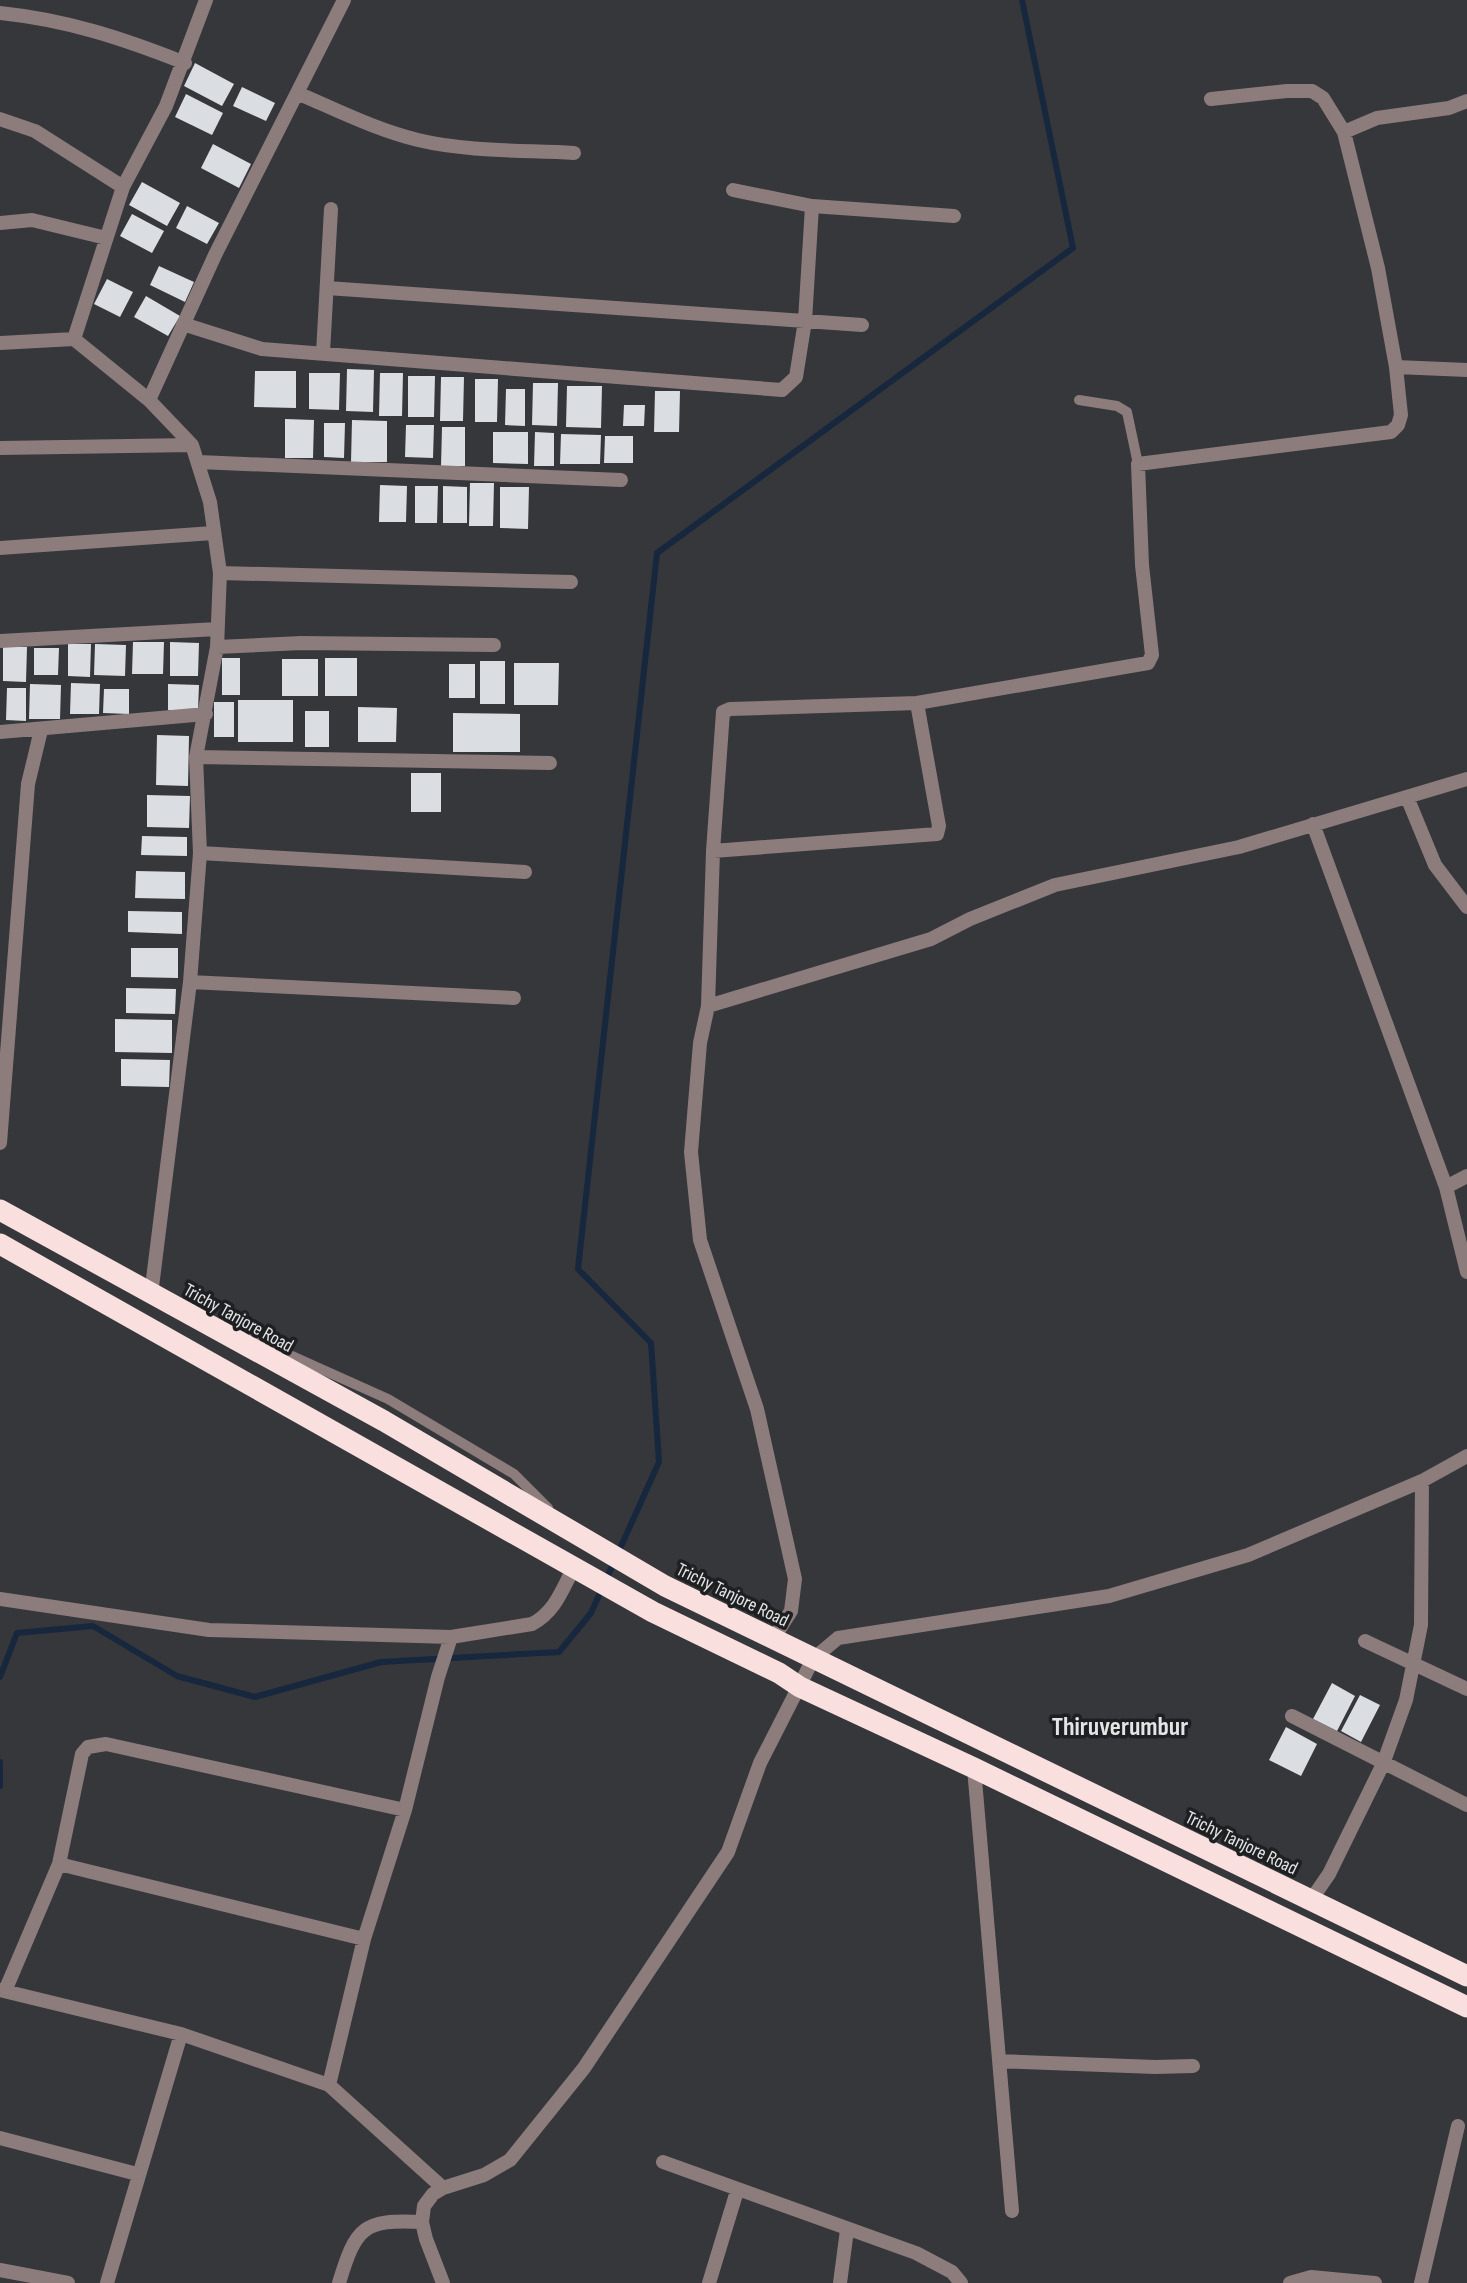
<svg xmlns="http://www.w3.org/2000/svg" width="1467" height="2283" font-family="'Sofia Sans Condensed',sans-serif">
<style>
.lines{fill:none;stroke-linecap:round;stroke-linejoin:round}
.stream{stroke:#17273e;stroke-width:6}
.building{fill:#dadde1}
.lane{stroke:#8d7c7c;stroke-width:10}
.street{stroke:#8d7c7c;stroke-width:14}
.highway{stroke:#f9e0df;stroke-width:21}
.labels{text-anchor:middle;stroke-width:7;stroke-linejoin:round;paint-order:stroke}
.street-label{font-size:19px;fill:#e3e4e6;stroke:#1e1f20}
.district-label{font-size:26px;font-weight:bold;fill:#e3e4e6;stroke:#1e1f20}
</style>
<rect width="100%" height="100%" fill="#35373b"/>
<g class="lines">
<path class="stream" d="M0 1677 17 1633 93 1626 177 1676 255 1697 381 1662 559 1652 591 1613 659 1462 651 1343 578 1269 657 553 1073 248 1022 0
M0 1762V1786"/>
</g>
<path class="building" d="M195 63 234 84 222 106 184 86Z
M242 87 275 103 266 121 233 106Z
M186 94 223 113 212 135 175 117Z
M213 144 251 164 239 188 201 168Z
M142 182 180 203 167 226 129 205Z
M187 206 219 223 207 244 176 228Z
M132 214 164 231 152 253 120 236Z
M159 266 194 282 185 302 150 285Z
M107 279 133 292 120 317 94 304Z
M146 296 180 316 168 336 134 317Z
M347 369 374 370 373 412 346 411Z
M255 371H296V408L254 407Z
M309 373H340L339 410 309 409Z
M380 373H403L402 416H379Z
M408 376H435L434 417H408Z
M441 377H464L463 421H440Z
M475 379H498L497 422H475Z
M533 383H558L557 426 532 425Z
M567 386H602L601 428 566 427Z
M506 389H525V426L505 425Z
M655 391H680L679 432H654Z
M624 405H645L644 426H623Z
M285 419 314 420 313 458H285Z
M352 420 387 421V462H351Z
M324 423H345L344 458 324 457Z
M406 425H434L433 458 405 457Z
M442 427H465V466H441Z
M493 432H528V464L493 463Z
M535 432 554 433V466H534Z
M561 434 601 435 600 464H560Z
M605 436H633V463H604Z
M470 483H494L493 526H469Z
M380 485 407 486 406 522H379Z
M415 486H438L437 523H415Z
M443 486 467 487V523H443Z
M500 487H529L528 529 500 528Z
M133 642H164L163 674H132Z
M170 642 199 643 198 676H170Z
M68 644H91L90 677 68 676Z
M95 644 126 645 125 676 94 675Z
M3 647H27L26 682 3 681Z
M34 648H59L58 675H34Z
M222 658H240V695H222Z
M325 658H357V696H325Z
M282 659H318V696H282Z
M480 661H505V704H480Z
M514 663H559L558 705H514Z
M449 664H475V698H449Z
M71 683 100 684 99 714H70Z
M30 684 61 685 60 719H29Z
M168 684 199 685 198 711 168 710Z
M7 688H26V721L6 720Z
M104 689H129V714L103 713Z
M238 700H293V742H238Z
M214 702H234V737H214Z
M358 707 397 708 396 742H358Z
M305 711H329V747H305Z
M453 713 520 714V752H453Z
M157 735 189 736 188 786 156 785Z
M411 773H441V812H411Z
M147 795 190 796 189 828 147 827Z
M142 836 187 837V856L141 855Z
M136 871 185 872V899L135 898Z
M128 911 182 912V934L128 932Z
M131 948H178V978L131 977Z
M126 988 176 989 175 1014 126 1013Z
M115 1019 172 1020V1053L115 1052Z
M121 1059 170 1060 169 1087 121 1086Z
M1332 1683 1355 1696 1337 1731 1313 1719Z
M1360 1695 1380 1705 1361 1742 1341 1731Z
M1286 1727 1317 1744 1301 1776 1269 1760Z"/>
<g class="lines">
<path class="lane" d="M1079 400 1117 406 1127 412 1138 464
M252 1338 388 1399 514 1474 548 1508"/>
<path class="street" d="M0 13C67 20 122 38 185 63
M297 93C337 110 376 130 418 140 468 152 523 150 574 153
M0 119 35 131 123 187
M1344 132 1377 118 1449 108 1467 101
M733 190 812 206
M0 223 32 220 106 238
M327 288 862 325
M183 324 262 349 782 390 796 377 805 321 812 206 954 216
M0 343 74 339
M323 353 331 209
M1396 367 1467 370
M149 400 215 255 344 0
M0 448 192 445
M199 462 621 480
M0 548 213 533
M220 573 571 582
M0 641 217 629
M217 647 301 643 494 645
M0 732 206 714
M196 757 550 763
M1407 797 1435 865 1467 907
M1313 824 1446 1187 1467 1272
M713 851 937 834 939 826 917 703
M200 853 525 872
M190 982 514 998
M708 1006 713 851 723 712 730 709 917 703 1148 663 1152 655 1142 565 1138 464 1391 432 1398 425 1401 415 1396 367 1378 268 1344 132 1323 98 1312 91H1287L1211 99
M0 1143 28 784 41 730
M1446 1187 1467 1176
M151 1295 190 982 200 853 196 757 217 647 220 573 210 502 192 445 149 400 74 339 123 187 166 106 206 0
M0 1599 209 1630 451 1637
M773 1639 791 1611 795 1579 757 1409 700 1240 691 1152 700 1043 708 1006 931 939 970 919 1055 885 1239 847 1467 779
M1365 1641 1467 1689
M1292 1716 1467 1805
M974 1768 1012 2211
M59 1864 364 1939
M1311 1900 1329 1874 1383 1764 1406 1700 1421 1625 1422 1481
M0 1990 181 2034 329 2085 364 1939 405 1810 438 1677 451 1637 532 1624C555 1612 562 1590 574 1567
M5 1991 59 1864 82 1754 88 1747 106 1744 405 1810
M999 2061 1155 2067 1193 2066
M329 2085 443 2188
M0 2138 137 2174
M663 2162 916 2253 952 2272 961 2283
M0 2270 68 2283
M107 2283 181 2034
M339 2283C356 2227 363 2219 422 2222
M443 2283 426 2239 422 2222 424 2206 433 2194 443 2188 484 2175 510 2160 584 2068 728 1852 760 1763 813 1659 838 1638 1109 1596 1248 1555 1422 1481 1467 1456
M709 2283 737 2191
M840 2283 847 2230
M1290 2283 1311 2277 1375 2283
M1421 2283 1458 2126"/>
<path class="highway" d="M0 1210 384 1421 665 1586 1467 1976
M0 1244 653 1612 779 1673 800 1687 974 1768 1467 2007"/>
</g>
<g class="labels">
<g class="street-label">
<text transform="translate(239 1317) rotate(29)" y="7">Trichy Tanjore Road</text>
<text transform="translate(733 1594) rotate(26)" y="7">Trichy Tanjore Road</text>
<text transform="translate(1242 1842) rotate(26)" y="7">Trichy Tanjore Road</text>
</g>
<g class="district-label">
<text x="1120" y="1735">Thiruverumbur</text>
</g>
</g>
</svg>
